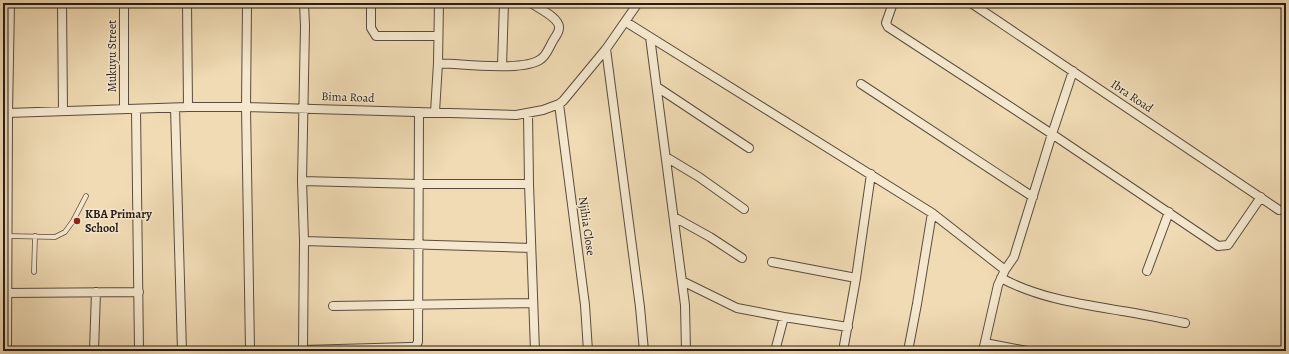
<svg xmlns="http://www.w3.org/2000/svg" width="1289" height="354" font-family="Alegreya,serif">
<style>
.lines{fill:none;stroke-linecap:round;stroke-linejoin:round}
.service-casing{stroke:#5a4c3e;stroke-width:5.5}
.minor-casing{stroke:#5a4c3e;stroke-width:10}
.tertiary-casing{stroke:#5a4c3e;stroke-width:12}
.service{stroke:#f5e8ce;stroke-width:4}
.minor{stroke:#f5e8ce;stroke-width:8}
.tertiary{stroke:#f5e8ce;stroke-width:10}
.poi-dot{fill:#8f2418;stroke:#f5e8ce;stroke-width:1.5}
.labels{text-anchor:middle;stroke-width:3;stroke-linejoin:round;paint-order:stroke}
.street-label{font-size:12px;fill:#281c17;stroke:#f5e8ce}
.poi-label{font-size:12px;font-weight:bold;fill:#281c17;stroke:#f5e8ce;text-anchor:start}
</style>
<rect width="100%" height="100%" fill="#f0dbb4"/>
<filter id="stains"><feTurbulence type="fractalNoise" baseFrequency=".005" numOctaves="4"/><feColorMatrix values="0 0 0 0 .2 0 0 0 0 .09 0 0 0 0 .02 0 0 0 .5 -.17"/></filter>
<radialGradient id="worn" r=".72"><stop offset=".6" stop-color="#630" stop-opacity="0"/><stop offset="1" stop-color="#630" stop-opacity=".3"/></radialGradient>
<g class="lines">
<g class="service-casing">
<path id="service" d="M7 236 55 237 65 232 73 221 86 196
M34 272 35 236"/>
</g>
<g class="minor-casing">
<path id="minor" d="M62 3 63 111
M187 3 188 107
M247 3 246 107 250 350
M371 3V28L376 36H438
M893 3 886 23 888 27 1052 134 1218 246 1228 245 1261 197
M971 3 1279 210
M626 22 932 213 1005 270
M650 37 685 305 686 351
M606 49 640 307 644 351
M438 63C461 64 524 72 541 59 547 55 550 45 554 39 556 36 559 32 559 28 560 18 538 8 531 3
M502 66 504 3
M861 84 1033 197
M657 87 749 148
M559 104 585 305 588 351
M175 108 182 351
M124 109V3
M136 109 139 351
M435 112 438 63 439 3
M7 113 188 107H246L516 115 543 110 559 104 563 101 606 49 638 3
M528 113 529 184 535 351
M666 157 699 177 744 209
M302 181 418 184H529
M674 217 710 237 742 258
M304 241 531 248
M772 262 856 278
M1147 271 1169 212
M1001 278C1038 298 1080 304 1122 311 1143 314 1164 319 1185 323
M682 281 737 308 784 317 848 327
M6 293 139 292
M333 306 533 303
M985 343 1027 351
M303 350 410 347H415L418 342 419 112
M94 351 96 292
M303 351 304 241 302 181 305 26 304 3
M775 351 784 317
M843 351 856 278 871 174
M908 351 917 304 932 213
M983 351 998 285 1005 270 1014 257 1052 134 1073 71"/>
</g>
<g class="tertiary-casing">
<path id="tertiary" d="M6 351 7 113 9 3"/>
</g>
<use href="#service" class="service"/>
<use href="#minor" class="minor"/>
<use href="#tertiary" class="tertiary"/>
</g>
<circle class="poi-dot" cx="77" cy="221" r="4"/>
<g class="labels">
<g class="street-label">
<text transform="translate(112 56) rotate(-90)" y="4">Mukuyu Street</text>
<text transform="translate(1132 96) rotate(34)" y="4">Ibra Road</text>
<text transform="translate(348 97) rotate(2)" y="4">Bima Road</text>
<text transform="translate(587 226) rotate(82)" y="4">Njihia Close</text>
</g>
<g class="poi-label">
<text x="85" y="218">KBA Primary<tspan x="85" dy="14">School</tspan></text>
</g>
</g>
<rect width="1289" height="354" fill="none" stroke="#f0dbb4" stroke-width="16"/>
<rect x="4" y="4" width="1281" height="346" fill="none" stroke="#281c17" stroke-width="2"/>
<rect x="8" y="8" width="1273" height="338" fill="none" stroke="#281c17"/>
<rect width="100%" height="100%" filter="url(#stains)"/>
<rect width="100%" height="100%" fill="url(#worn)"/>
</svg>
